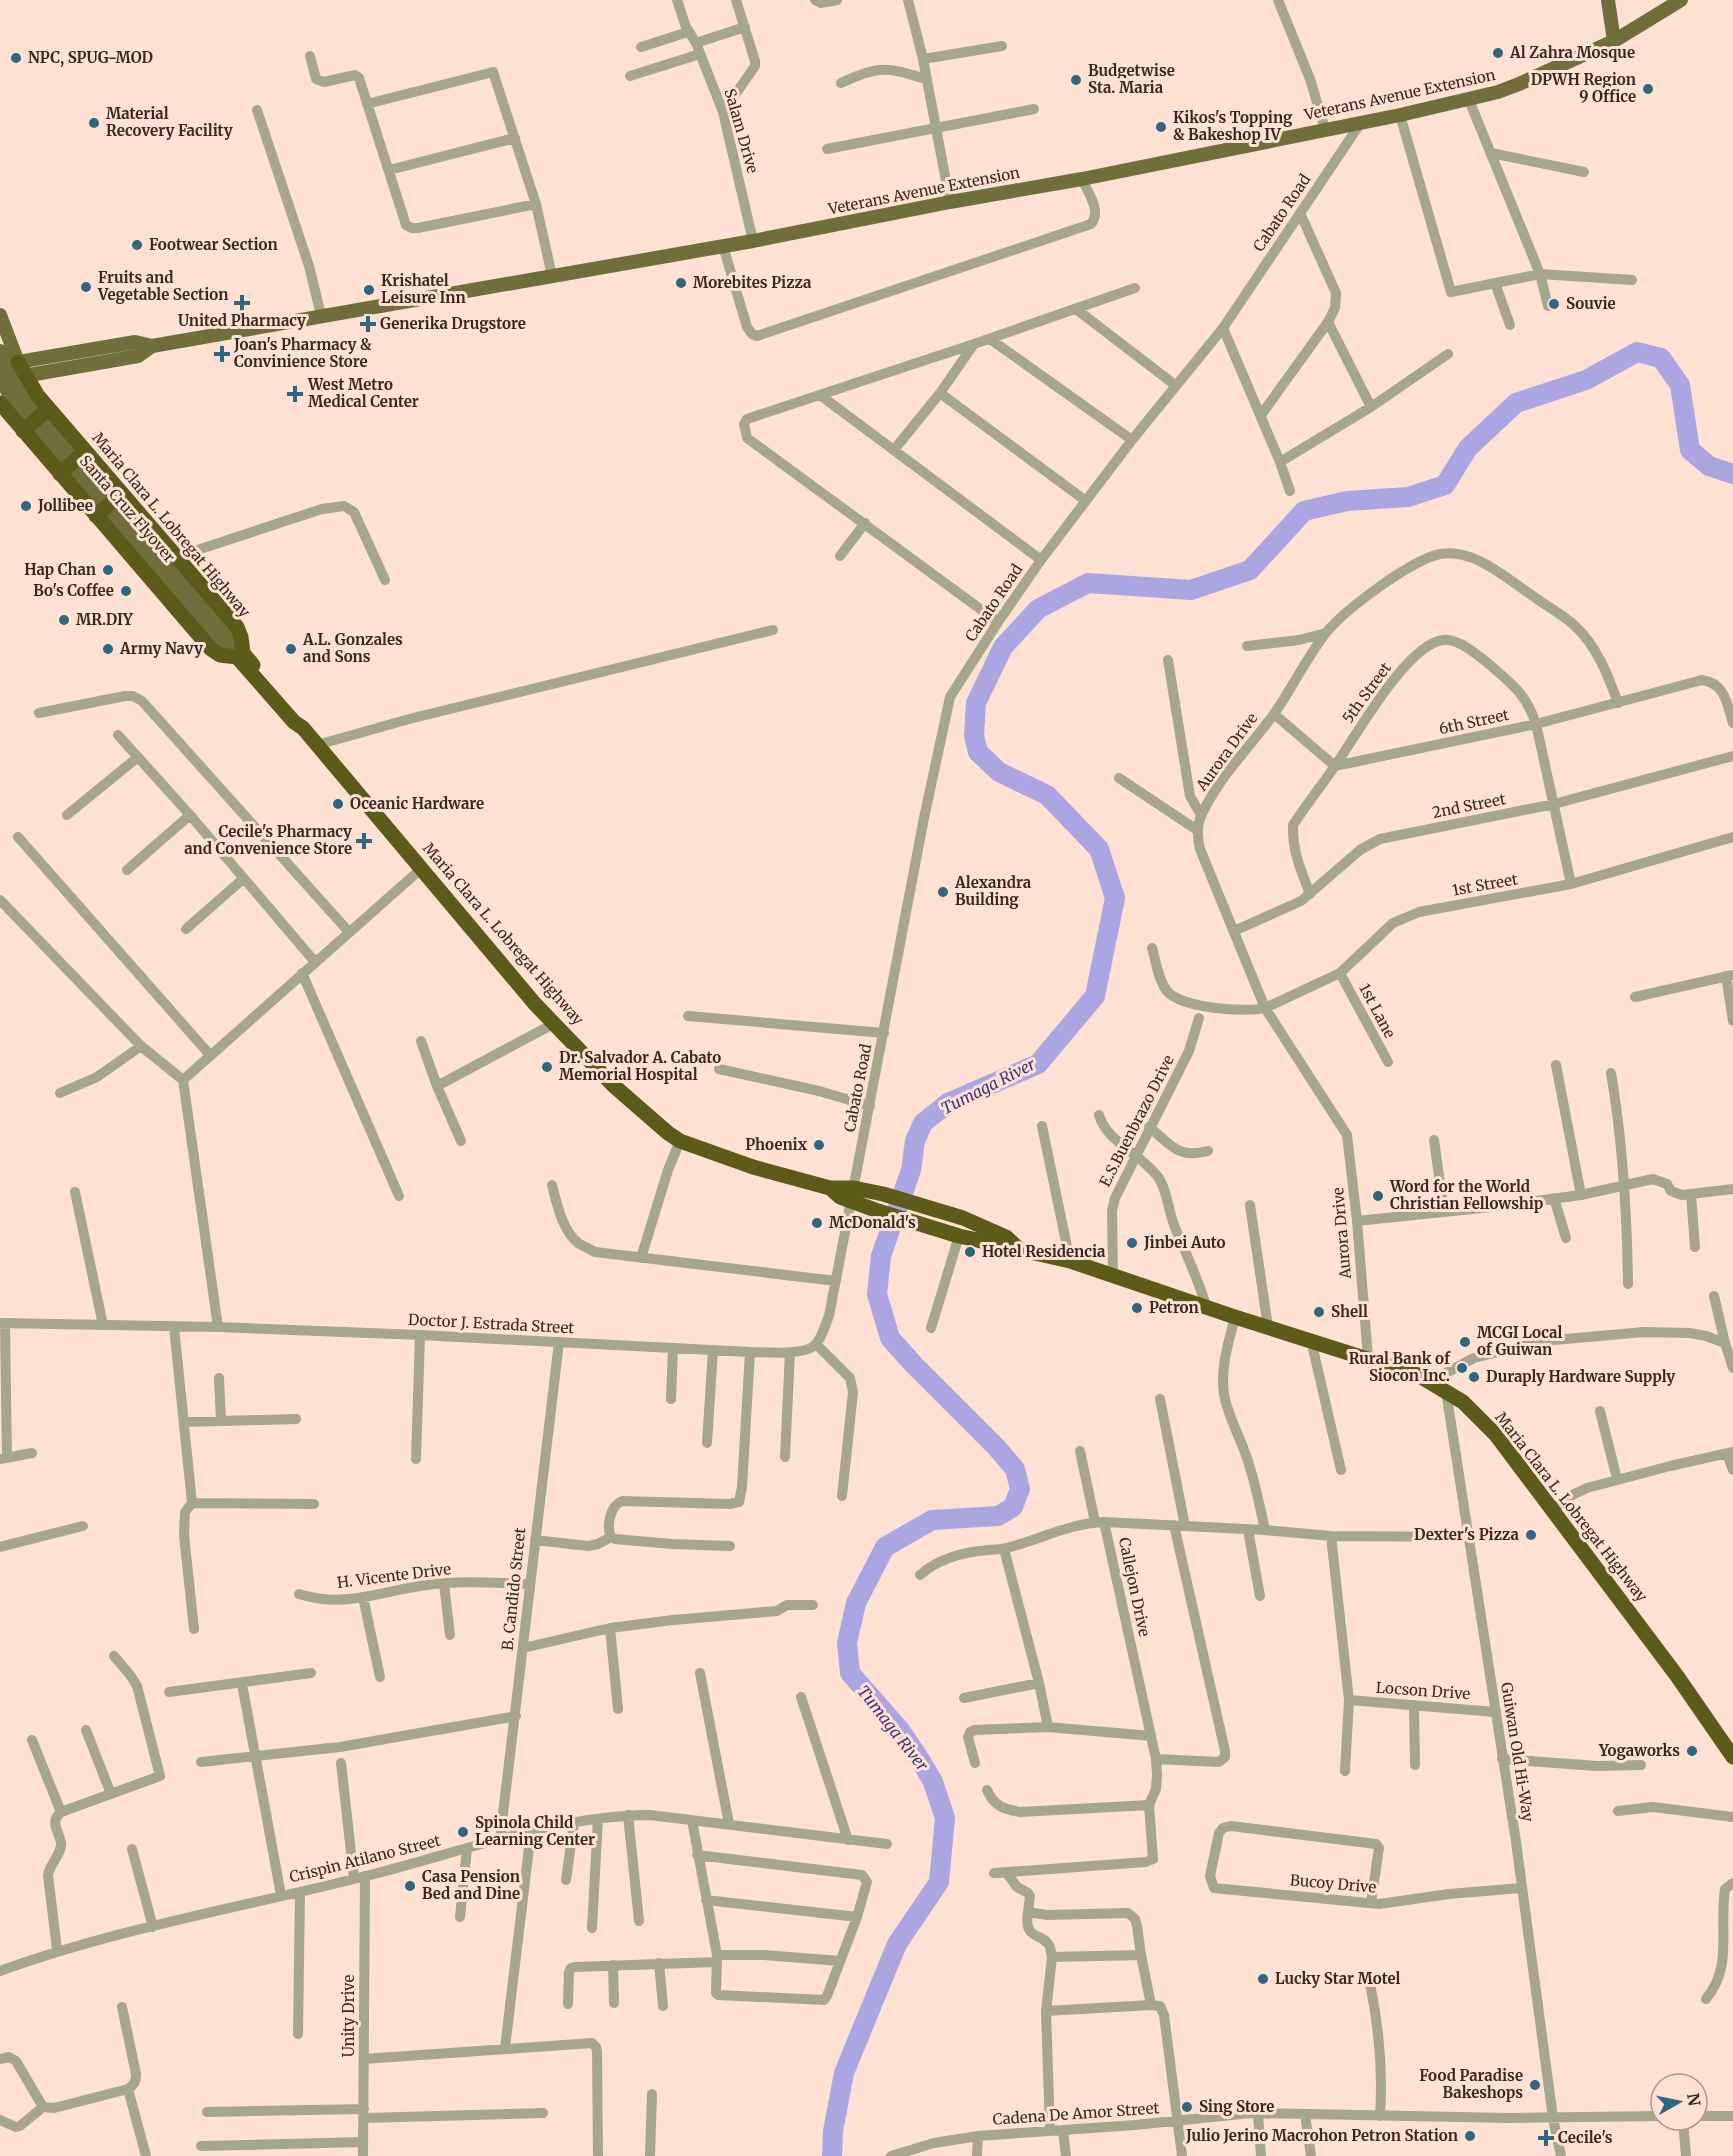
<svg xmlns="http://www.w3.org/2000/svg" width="1733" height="2156" font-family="Merriweather,serif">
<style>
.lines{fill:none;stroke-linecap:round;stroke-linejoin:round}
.river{stroke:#aba6e1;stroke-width:20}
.minor{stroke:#a6a68b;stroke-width:10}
.major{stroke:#706f3b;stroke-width:14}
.highway{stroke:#5d5b1a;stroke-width:15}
.poi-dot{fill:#2d6880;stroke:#fee1d3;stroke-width:2}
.labels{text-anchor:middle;stroke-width:6;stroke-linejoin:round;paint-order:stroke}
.poi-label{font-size:15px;font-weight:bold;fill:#3a281f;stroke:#fee1d3;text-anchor:start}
.street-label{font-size:15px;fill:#3a281f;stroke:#fee1d3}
.water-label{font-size:16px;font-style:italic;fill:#3f3379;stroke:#fee1d3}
</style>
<rect width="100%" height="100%" fill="#fee1d3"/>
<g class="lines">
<path class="river" d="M832 2156 833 2131 844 2073 897 1944 939 1882 945 1818 933 1782 919 1758 900 1730 850 1673 847 1643 856 1603 885 1547 932 1520 998 1516 1013 1507 1020 1489 1015 1469 997 1448 914 1365 890 1338 877 1294 881 1256 911 1170 915 1141 923 1123 948 1103 1038 1064 1095 996 1115 898 1099 849 1047 795 999 772 978 752 974 736 976 703 1003 647 1038 609 1088 583 1191 590 1250 570 1304 511 1347 501 1408 497 1445 485 1468 448 1516 403 1586 380 1637 352 1661 358 1680 385 1690 450 1709 466 1733 474"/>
<path class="minor" d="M677 0 686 27 696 43 723 112 753 241
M815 0 821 3 837 0
M908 0 923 59 950 202
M1278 0 1310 79 1325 129
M696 43 745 27
M641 47 688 32
M310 56 316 79 324 82 355 75 359 78 406 225 412 228H418L536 204
M923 59 1002 46
M630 76 700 54
M841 83C879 65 887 67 926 79
M1469 100 1540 274 1548 306
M367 104 493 72 536 204 552 276
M257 110 309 266 321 315
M723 112 755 66V61L736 0
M1400 115 1451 292 1540 274 1632 280
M827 149 1034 109
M1491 153 1584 172
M389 170 515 138
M723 246 747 327 752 334 757 336 1091 224C1102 211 1088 193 1082 179
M1495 283 1510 325
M1076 309 1175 385
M1223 328 1280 462 1371 407 1328 322
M990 339 1132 440
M940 393 1086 501
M820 395 1041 560
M1371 407 1448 354
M1261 415 1328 322 1335 308 1336 293 1300 213
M894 450 940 393 974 344
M1280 462 1290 491
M840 556 865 523
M176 557 322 509 344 506 354 512 385 580
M998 622 747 438 744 424 747 419 974 344 1135 288
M1247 646 1299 640 1326 633
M1168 660 1190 796 1201 815
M39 713 125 696H133L142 701 349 932
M1274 714 1335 766 1536 724 1702 680C1725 683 1727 704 1733 723
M118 735 190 815 315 962
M317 745 413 718 773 630
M1119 778 1197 830
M67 815 138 757
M18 837 210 1055
M127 870 190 815
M1310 894C1301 870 1292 851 1293 825 1306 805 1321 786 1335 766 1356 736 1406 645 1443 640 1458 638 1478 655 1490 665 1513 685 1526 694 1536 724L1571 884
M0 900 141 1046 183 1080
M186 929 243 879
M1234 931 1301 901 1360 850 1380 839 1554 804 1733 756
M1152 948C1156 961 1158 980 1167 991 1181 1008 1245 1013 1265 1008L1340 973 1393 923 1419 912 1571 884 1733 837
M302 973 399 1196
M1340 973 1388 1062
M1726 976 1733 1021
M1635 997 1733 975
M688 1016 884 1033
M421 1041 437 1086
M1556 1065 1581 1195
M719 1069 819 1091 870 1106
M1611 1073C1623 1143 1627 1213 1628 1284
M60 1093 97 1077 141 1046
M1099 1115C1107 1142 1140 1153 1158 1177 1167 1189 1168 1210 1174 1225 1185 1252 1198 1278 1206 1306
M1042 1126 1070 1261
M1149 1127C1172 1145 1177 1159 1208 1151
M1434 1140 1444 1212
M461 1141 437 1086 553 1024
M552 1185C557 1204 562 1230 578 1243 583 1246 590 1249 595 1252L836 1281
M75 1192 103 1325
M1691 1194 1695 1247
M1554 1198 1566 1238
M1250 1205 1268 1327
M1357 1221 1491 1207 1581 1195 1653 1179 1667 1184 1671 1191 1682 1195 1733 1189
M641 1258 668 1170 680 1141
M1113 1275 1112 1211 1115 1198 1189 1051 1199 1018
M1235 1317C1229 1341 1220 1368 1224 1394 1227 1413 1237 1431 1244 1450 1254 1475 1259 1503 1265 1530
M0 1323 218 1327 420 1335 750 1352C765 1352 804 1356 815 1345 822 1338 825 1325 829 1316L924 818 950 697 998 622 1041 560 1132 440 1223 328 1360 124
M5 1324 7 1458
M174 1327 192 1503 185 1512 184 1535 194 1629
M218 1327 183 1080 422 868
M931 1328 959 1236
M1311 1340 1341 1470
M1725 1343 1733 1368
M816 1344 850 1378 853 1392 842 1496
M1368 1358 1357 1221 1347 1135 1265 1008 1200 849C1197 837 1196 826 1202 814 1219 777 1250 747 1274 714 1292 688 1306 659 1325 634 1344 610 1411 560 1440 554 1474 548 1506 578 1533 596 1546 606 1562 614 1574 625 1597 646 1608 675 1618 703
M219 1378 221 1421
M1431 1381 1474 1358 1543 1341 1644 1332 1690 1333 1706 1336 1725 1343 1714 1296
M1446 1391 1516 1842 1553 2118 1561 2156
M671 1399 673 1348
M1160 1399 1185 1526
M1600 1411 1617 1479
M185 1422 296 1419
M707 1443 713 1350
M1080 1451 1095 1522
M1727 1454 1733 1470
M785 1457 790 1352
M0 1459 32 1453
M416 1459 420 1335
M192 1503 314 1504
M1553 1509 1570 1496 1587 1488 1670 1466 1733 1452
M1248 1530 1260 1596
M1331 1536 1349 1700 1345 1771
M535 1540 588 1546 598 1544 611 1537
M730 1546 672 1544 615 1539 611 1537C606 1526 610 1506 622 1501L730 1504 739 1502 742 1487 750 1352
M0 1547 83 1526
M1004 1549 1039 1683 1048 1727
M920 1575C938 1559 963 1552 988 1550 994 1549 1000 1550 1006 1548 1039 1540 1070 1523 1104 1522
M444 1584 450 1635
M299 1594C306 1596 314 1598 322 1599 357 1603 392 1589 427 1585 461 1580 496 1583 529 1584
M363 1597 380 1677
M610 1628 618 1709
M523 1648 610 1628 673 1620 777 1611 787 1605H813
M700 1673 729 1824
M242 1684 281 1895
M169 1692 311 1673
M801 1697 848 1840
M964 1698 1039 1683
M1349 1700 1495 1712
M1414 1705 1415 1765
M86 1730 111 1794
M32 1740 61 1812
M1156 1759 1219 1762 1225 1757V1751L1174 1525
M1502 1759 1597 1766 1641 1765
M201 1762 340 1747 516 1716
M341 1763 354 1879
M975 1763 968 1737 970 1732 975 1730 1048 1727 1151 1736
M987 1790C994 1806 1003 1809 1020 1812L1149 1805
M1618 1811 1653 1807 1733 1817
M628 1815 639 1921
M692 1820 717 1955 716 1993 718 1995 824 2000 827 1996 857 1917 867 1882 862 1875 697 1855
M500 1839 559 1342
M132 1849 153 1927
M1006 1872 1017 1887 1028 1893 1030 1896 1028 1912 1047 1915 1128 1913 1135 1919 1137 1926 1141 1955 1151 2005
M994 1873 1146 1862 1153 1859 1149 1805 1156 1789 1157 1775 1156 1759 1104 1522 1265 1530 1331 1536 1468 1537
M566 1880 574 1822
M706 1900 857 1917
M1371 1903 1379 1848 1376 1844 1231 1826 1223 1828 1219 1833 1210 1876 1214 1888 1379 1904 1449 1894 1521 1888
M1028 1912C1023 1942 1043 1931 1050 1947 1051 1950 1051 1954 1052 1957
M460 1917 467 1848
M592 1928 598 1819
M57 1950 48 1875C50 1863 62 1854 61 1843 59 1830 49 1823 61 1812L160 1776 137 1686 131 1676 114 1656
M717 1955H764L840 1961
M659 1963 663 2006
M613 1965 614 2003
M0 1971C119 1928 244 1907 366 1876 459 1853 552 1816 650 1815L887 1844
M1370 1984C1379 2027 1383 2073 1380 2116
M1706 1999C1733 1967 1719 1929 1725 1889L1733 1883
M568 2004 569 1972 571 1968 575 1967 717 1962
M1046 2011 1151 2005 1160 2006 1164 2015 1182 2156
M298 2034 300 1892
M505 2048 531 1831
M0 2059 9 2057 16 2061 43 2107 54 2108 128 2089C134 2085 136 2082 136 2074L122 2007
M364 2059 592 2043 596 2047 597 2052 598 2156
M128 2089 146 2156
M207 2112 364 2109
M1258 2113 1261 2156
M1305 2114 1311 2156
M1697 2116H1733
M364 2118 543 2113
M0 2120 16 2127 20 2126 43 2107
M1683 2120 1686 2156
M1063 2130 1066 2156
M1050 2131 1046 2011 1052 1957 1141 1955
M201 2146 363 2142
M363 2156 365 1876
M650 2156 652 2094
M891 2156 934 2143 978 2136 1135 2125 1251 2113 1510 2118 1661 2116
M977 2156 978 2136"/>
<path class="major" d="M1608 0 1614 41
M0 315 18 362
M0 351 22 395 243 653
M0 365 135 342 152 346 753 241 950 202 1082 179 1400 115 1498 92 1519 84 1614 41 1681 0
M0 377 13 402 220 642 237 657
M18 377 138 356 152 346"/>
<path class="highway" d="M18 362 38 396 237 627 241 637 243 653 253 665
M0 403 211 649 220 655 237 657 294 722 303 728 535 1004 614 1086 668 1133 680 1141 753 1167 830 1188H854L883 1194 963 1218 1006 1237 1018 1248
M23 431 48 409
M60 474 85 451
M96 516 122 494
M830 1188 840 1197 878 1211 959 1236 1070 1261 1235 1317 1418 1375 1463 1402 1496 1435 1677 1676 1733 1757"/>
</g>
<g class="poi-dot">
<circle cx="1498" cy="53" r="6"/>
<circle cx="16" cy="58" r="6"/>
<circle cx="1076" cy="80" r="6"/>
<circle cx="1648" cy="89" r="6"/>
<circle cx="94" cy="123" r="6"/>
<circle cx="1161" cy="127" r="6"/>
<circle cx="137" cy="245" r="6"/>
<circle cx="681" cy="283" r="6"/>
<circle cx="86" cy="287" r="6"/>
<circle cx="369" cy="290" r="6"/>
<path d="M239 294h6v6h6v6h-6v6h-6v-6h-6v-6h6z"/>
<circle cx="1554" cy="304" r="6"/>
<path d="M365 315h6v6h6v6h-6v6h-6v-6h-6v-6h6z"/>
<path d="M219 345h6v6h6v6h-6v6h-6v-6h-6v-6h6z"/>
<path d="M292 385h6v6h6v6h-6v6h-6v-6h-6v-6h6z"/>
<circle cx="26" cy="506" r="6"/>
<circle cx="108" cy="570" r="6"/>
<circle cx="126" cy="591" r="6"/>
<circle cx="64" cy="620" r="6"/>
<circle cx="108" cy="649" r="6"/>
<circle cx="291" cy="649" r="6"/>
<circle cx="338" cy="804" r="6"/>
<path d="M361 832h6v6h6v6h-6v6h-6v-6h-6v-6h6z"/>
<circle cx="943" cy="892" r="6"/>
<circle cx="547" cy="1067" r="6"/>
<circle cx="819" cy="1145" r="6"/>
<circle cx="1378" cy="1196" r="6"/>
<circle cx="817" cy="1223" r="6"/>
<circle cx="1132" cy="1243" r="6"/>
<circle cx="970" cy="1252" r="6"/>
<circle cx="1137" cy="1308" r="6"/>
<circle cx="1319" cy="1312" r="6"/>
<circle cx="1465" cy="1342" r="6"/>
<circle cx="1462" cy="1368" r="6"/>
<circle cx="1474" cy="1377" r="6"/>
<circle cx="1531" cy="1535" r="6"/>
<circle cx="1692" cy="1751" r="6"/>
<circle cx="463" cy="1832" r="6"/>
<circle cx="410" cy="1886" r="6"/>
<circle cx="1263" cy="1979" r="6"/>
<circle cx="1535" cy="2085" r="6"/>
<circle cx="1187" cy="2107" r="6"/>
<circle cx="1470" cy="2136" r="6"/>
<path d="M1543 2129h6v6h6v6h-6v6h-6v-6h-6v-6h6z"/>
</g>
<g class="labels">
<g class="poi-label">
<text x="1510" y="58">Al Zahra Mosque</text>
<text x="28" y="63">NPC, SPUG-MOD</text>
<text x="1088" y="76">Budgetwise<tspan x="1088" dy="17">Sta. Maria</tspan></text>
<text x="1636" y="85" text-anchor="end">DPWH Region<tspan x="1636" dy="17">9 Office</tspan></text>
<text x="106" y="119">Material<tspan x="106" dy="17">Recovery Facility</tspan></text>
<text x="1173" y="123">Kikos's Topping<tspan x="1173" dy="17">&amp; Bakeshop IV</tspan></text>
<text x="149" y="250">Footwear Section</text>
<text x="98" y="283">Fruits and<tspan x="98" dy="17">Vegetable Section</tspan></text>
<text x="381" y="286">Krishatel<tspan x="381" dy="17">Leisure Inn</tspan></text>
<text x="693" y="288">Morebites Pizza</text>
<text x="1566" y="309">Souvie</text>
<text x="242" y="326" text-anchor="middle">United Pharmacy</text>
<text x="380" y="329">Generika Drugstore</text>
<text x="234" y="350">Joan's Pharmacy &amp;<tspan x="234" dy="17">Convinience Store</tspan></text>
<text x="308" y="390">West Metro<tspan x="308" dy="17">Medical Center</tspan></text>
<text x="38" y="511">Jollibee</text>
<text x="96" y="575" text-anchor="end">Hap Chan</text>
<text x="114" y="596" text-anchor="end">Bo's Coffee</text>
<text x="76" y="625">MR.DIY</text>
<text x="303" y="645">A.L. Gonzales<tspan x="303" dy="17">and Sons</tspan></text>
<text x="120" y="654">Army Navy</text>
<text x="350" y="809">Oceanic Hardware</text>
<text x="352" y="837" text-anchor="end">Cecile's Pharmacy<tspan x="352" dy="17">and Convenience Store</tspan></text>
<text x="955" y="888">Alexandra<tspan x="955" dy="17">Building</tspan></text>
<text x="559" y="1063">Dr. Salvador A. Cabato<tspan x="559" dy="17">Memorial Hospital</tspan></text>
<text x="807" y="1150" text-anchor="end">Phoenix</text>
<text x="1390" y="1192">Word for the World<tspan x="1390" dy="17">Christian Fellowship</tspan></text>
<text x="829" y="1228">McDonald's</text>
<text x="1144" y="1248">Jinbei Auto</text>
<text x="982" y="1257">Hotel Residencia</text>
<text x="1149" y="1313">Petron</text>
<text x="1331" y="1317">Shell</text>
<text x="1477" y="1338">MCGI Local<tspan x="1477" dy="17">of Guiwan</tspan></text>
<text x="1450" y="1364" text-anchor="end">Rural Bank of<tspan x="1450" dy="17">Siocon Inc.</tspan></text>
<text x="1486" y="1382">Duraply Hardware Supply</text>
<text x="1519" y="1540" text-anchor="end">Dexter's Pizza</text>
<text x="1680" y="1756" text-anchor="end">Yogaworks</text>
<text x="475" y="1828">Spinola Child<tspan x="475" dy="17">Learning Center</tspan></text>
<text x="422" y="1882">Casa Pension<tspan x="422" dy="17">Bed and Dine</tspan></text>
<text x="1275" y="1984">Lucky Star Motel</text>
<text x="1523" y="2081" text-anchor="end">Food Paradise<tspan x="1523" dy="17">Bakeshops</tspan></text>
<text x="1199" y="2112">Sing Store</text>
<text x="1458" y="2141" text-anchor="end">Julio Jerino Macrohon Petron Station</text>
<text x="1558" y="2143">Cecile's</text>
</g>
<g class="street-label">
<text transform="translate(1400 95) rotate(-12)" y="5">Veterans Avenue Extension</text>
<text transform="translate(741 131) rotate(74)" y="5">Salam Drive</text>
<text transform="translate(924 191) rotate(-11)" y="5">Veterans Avenue Extension</text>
<text transform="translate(1282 213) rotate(-56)" y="5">Cabato Road</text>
<text transform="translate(127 509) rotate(49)" y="5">Santa Cruz Flyover</text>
<text transform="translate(171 525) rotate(50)" y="5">Maria Clara L. Lobregat Highway</text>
<text transform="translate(994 603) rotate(-56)" y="5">Cabato Road</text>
<text transform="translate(1367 693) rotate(-54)" y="5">5th Street</text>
<text transform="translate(1474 722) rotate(-12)" y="5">6th Street</text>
<text transform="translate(1227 752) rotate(-54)" y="5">Aurora Drive</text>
<text transform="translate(1469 806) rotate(-11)" y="5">2nd Street</text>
<text transform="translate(1485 885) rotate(-10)" y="5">1st Street</text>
<text transform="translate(503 934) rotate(49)" y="5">Maria Clara L. Lobregat Highway</text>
<text transform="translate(1377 1011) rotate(62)" y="5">1st Lane</text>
<text transform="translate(858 1088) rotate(-79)" y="5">Cabato Road</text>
<text transform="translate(1137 1121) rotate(-63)" y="5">E.S.Buenbrazo Drive</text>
<text transform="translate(1342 1233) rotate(-95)" y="5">Aurora Drive</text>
<text transform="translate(491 1324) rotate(3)" y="5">Doctor J. Estrada Street</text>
<text transform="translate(1571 1507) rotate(52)" y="5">Maria Clara L. Lobregat Highway</text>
<text transform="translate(394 1576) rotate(-7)" y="5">H. Vicente Drive</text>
<text transform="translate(1134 1587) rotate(78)" y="5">Callejon Drive</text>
<text transform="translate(514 1589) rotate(-84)" y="5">B. Candido Street</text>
<text transform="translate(1423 1691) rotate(4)" y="5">Locson Drive</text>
<text transform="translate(1517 1752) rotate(81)" y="5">Guiwan Old Hi-Way</text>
<text transform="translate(365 1859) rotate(-14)" y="5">Crispin Atilano Street</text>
<text transform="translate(1333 1884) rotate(5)" y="5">Bucoy Drive</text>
<text transform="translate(349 2016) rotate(-90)" y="5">Unity Drive</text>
<text transform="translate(1076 2114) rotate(-4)" y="5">Cadena De Amor Street</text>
</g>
<g class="water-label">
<text transform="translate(988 1086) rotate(-27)" y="6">Tumaga River</text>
<text transform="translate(893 1728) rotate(52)" y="6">Tumaga River</text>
</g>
</g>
<g transform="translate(1679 2102) rotate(81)"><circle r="28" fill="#fee1d3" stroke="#b0978b" stroke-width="1.5"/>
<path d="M0-4.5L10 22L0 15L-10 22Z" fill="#2d6880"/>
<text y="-9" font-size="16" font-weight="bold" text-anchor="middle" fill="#3a281f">N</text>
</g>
</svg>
